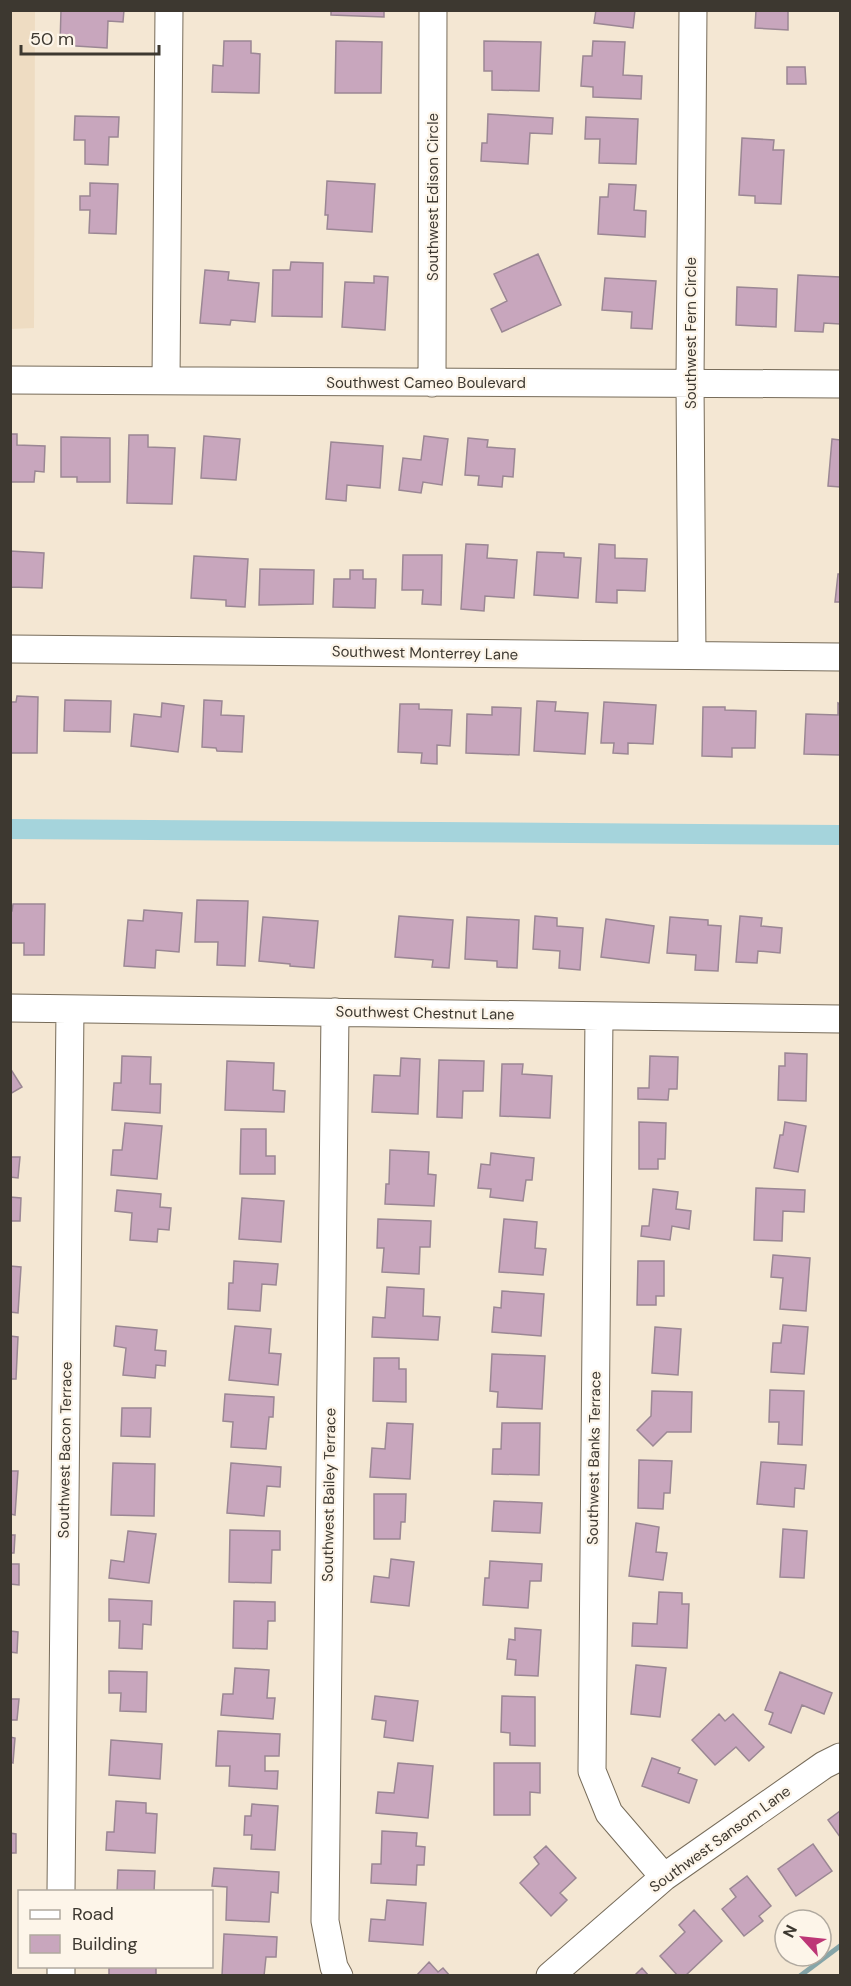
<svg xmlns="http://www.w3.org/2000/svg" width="851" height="1986" font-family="'DM Sans',sans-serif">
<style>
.built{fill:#eedcc2}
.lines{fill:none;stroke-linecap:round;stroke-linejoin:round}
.stream{stroke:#86a5a8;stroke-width:5}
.canal{stroke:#a5d4dc;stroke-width:20}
.building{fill:#c8a6bd;stroke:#9b8794;stroke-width:1.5}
.minor-casing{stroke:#776c5a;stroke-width:29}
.minor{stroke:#fff;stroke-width:27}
.labels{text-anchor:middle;stroke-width:4.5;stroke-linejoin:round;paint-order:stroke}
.street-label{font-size:15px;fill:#3d3830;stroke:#fdf5e9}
</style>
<rect width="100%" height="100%" fill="#f4e7d3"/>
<path class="built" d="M10 11H35L34 328 11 329Z"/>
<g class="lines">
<path class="stream" d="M800 1976 840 1946"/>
<path class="canal" d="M10 829 840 835"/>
</g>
<path class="building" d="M61 10H124L123 22 108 21 107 48 60 45Z
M331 10H384V17L331 15Z
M596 10H635L633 28 594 23Z
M756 10H788V30L755 28Z
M224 41H251V53L260 54 259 93 212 92 213 65 223 66Z
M336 41 382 42 381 93H335Z
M484 41 541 42 539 91 492 90V71H484Z
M593 41 625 42 623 75 642 76 641 99 593 97V87L581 86 583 56H592Z
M787 67H805L806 84H787Z
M488 114 553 118 552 134 530 133 528 164 481 161 482 143H487Z
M75 116 119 117 118 137H109L108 165 85 164V140H74Z
M586 117 638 119 636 164 599 163 600 139H585Z
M742 138 774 140 773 150H784L781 204 755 203V196L739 195Z
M327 181 375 184 372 232 327 229 328 215H325Z
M90 183 118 184 116 234 89 233 90 210H80V196H90Z
M609 184 636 185 634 210 646 211 645 237 598 234 600 197H608Z
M538 254 561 305 502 332 491 309 507 301 494 274Z
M291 262 323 263 322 317 272 316 273 270H290Z
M205 270 229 272 228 280 259 283 255 322 231 320 230 325 200 323Z
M798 275 840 277V324L824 323 823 332 795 331Z
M374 276 388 277 385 330 342 327 345 282 374 283Z
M605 278 656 281 652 329 631 328 632 312 602 310Z
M737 287 777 289 776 327 736 325Z
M10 434H17V445L45 446 44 472 35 471 34 482H10Z
M129 435H148V447L175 448 172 504 127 503Z
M204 436 240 439 236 480 201 478Z
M424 436 448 439 442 485 423 482 421 493 399 490 403 458 421 460Z
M61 437 110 438V482H77V477H61Z
M468 438 488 440 487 447 515 449 513 477 503 476 502 487 478 485 479 476 465 475Z
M832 439 840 440V487L828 486Z
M331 442 383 446 380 488 347 485 346 501 326 499Z
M466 544 488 545 487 558 517 560 514 598 485 596 484 611 461 609Z
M599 544 615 545V558L647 559 645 591 617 590V603L596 602Z
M10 551 44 553 42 588 11 587 10 599Z
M537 552 564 553V557L581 558 578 598 534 595Z
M403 555H442L441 605 422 604 423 590H402Z
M194 556 248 559 245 607 226 606V600L191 598Z
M260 569 314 570 313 604 259 605Z
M350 570H363V579H376L375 608 333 607 334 579H350Z
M838 574H840V602H835Z
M17 696 38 697 37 753H10V702H16Z
M65 700 111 701 110 732 64 731Z
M204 700 222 701 221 715 244 716 242 752 217 751 216 748 202 747Z
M537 701 556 702 555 711 588 713 585 754 534 751Z
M604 702 656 705 653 744 628 743V754L613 753 614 743H601Z
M162 703 184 706 178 752 131 746 134 714 161 717Z
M838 703 840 704V755L804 754 806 714 838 715Z
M400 704H419V709L452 710 450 746 437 745V764L421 763 422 753 398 752Z
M492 707 521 708 519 755 466 753 467 714 492 715Z
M703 707H725V710L756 711 755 748H732V757L702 756Z
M197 900 248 901 245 966 217 965 218 942H195Z
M13 904H45L44 955H24V943H11L10 955V911H12Z
M144 910 182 913 179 952 156 950 155 968 124 966 128 920 143 921Z
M399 916 453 920 449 968 432 967 433 960 395 957Z
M535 916 557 918V926L583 928 580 970 559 968 560 951 533 949Z
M740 916 762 918 761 926 782 928 780 953 758 951 757 963 736 962Z
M263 917 318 921 314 968 290 966V964L259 961Z
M467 917 519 920 517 968 497 967V961L465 959Z
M670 917 708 920V925L721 926 718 971 695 970 696 955 667 953Z
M606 919 654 926 649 963 601 957Z
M785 1053 807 1054 806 1101 778 1100 779 1066H785Z
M122 1056 151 1057 150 1084H161L160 1113 112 1110 114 1083H121Z
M650 1056 678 1057 677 1089H669L668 1100 638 1099V1088H649Z
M401 1058 420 1059 418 1114 372 1112 374 1075 400 1076Z
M439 1060 484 1061 483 1091H463L462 1118 437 1117Z
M227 1061 274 1063 273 1090 285 1091 284 1112 225 1110Z
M502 1064H523L522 1074 552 1076 550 1118 500 1116Z
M10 1068 22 1087 10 1094Z
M639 1122 666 1123 665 1159H658V1169H639Z
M785 1122 806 1126 798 1172 774 1168 780 1135H783Z
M125 1123 162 1126 157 1179 111 1175 113 1150H122Z
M241 1129H266V1156H275V1174H240Z
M390 1150 429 1152 428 1174 436 1175 434 1206 385 1204 386 1184H389Z
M491 1153 534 1158 532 1180H526L523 1201 490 1197 491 1189 478 1188 481 1164 490 1165Z
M10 1157H20L18 1178 10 1177Z
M756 1188 805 1190 804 1212 783 1211 782 1241 754 1240Z
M653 1189 678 1192 676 1209 691 1211 689 1229 672 1226 670 1240 641 1236 642 1226H649Z
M117 1190 161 1194 160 1207 171 1208 169 1230 158 1229 157 1242 130 1240 132 1213 115 1211Z
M10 1197 21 1198 20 1221H10Z
M242 1198 284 1201 281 1242 239 1239Z
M378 1219 431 1221 430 1247H420L419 1274 382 1272 384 1248H377Z
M504 1219 537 1222 535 1248 546 1249 543 1275 499 1272Z
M773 1255 810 1258 806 1311 780 1309 783 1278 771 1277Z
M234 1261 278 1264 276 1285 262 1284 260 1311 228 1309 229 1283H233Z
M638 1261H664V1296H656V1305H637Z
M10 1266 21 1267 18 1313 10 1312Z
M387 1287 424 1289 423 1316 440 1317 438 1340 372 1337 373 1317 385 1318Z
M502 1291 544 1294 541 1336 492 1332 494 1307 501 1308Z
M783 1325 808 1327 804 1374 771 1372 773 1343H781Z
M116 1326 157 1330 155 1350 166 1351 165 1366 156 1365 155 1378 123 1375 126 1348 114 1346Z
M235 1326 271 1329 269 1353 281 1354 278 1385 229 1380Z
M655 1327 681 1329 678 1375 652 1373Z
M10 1336 18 1337 16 1379H10Z
M492 1354 545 1356 542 1409 497 1407 498 1392 490 1391Z
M374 1358H399V1369H406V1402L373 1401Z
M770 1390 804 1391 802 1445 778 1444 779 1422H769Z
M652 1391 692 1392 691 1432H667L653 1446 637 1430 651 1416Z
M225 1394 274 1397 273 1417H269L266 1449 231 1447 233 1422 223 1421Z
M122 1408H151L150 1437 121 1436Z
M387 1423 413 1424 410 1479 370 1477 372 1448 385 1449Z
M502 1423H540L539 1475 492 1474 493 1449H501Z
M639 1460 672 1461 670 1493H664L663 1509 638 1508Z
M761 1462 806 1465 804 1489 795 1488 794 1507 757 1504Z
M113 1463 155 1464 154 1516 111 1515Z
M231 1463 281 1467 280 1487 267 1486 264 1516 227 1513Z
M10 1471H18L15 1515 10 1514Z
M374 1494H406L405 1522H401L400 1539H374Z
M494 1501 542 1503 540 1533 492 1531Z
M636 1523 659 1527 656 1552 667 1553 663 1580 629 1576Z
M783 1529 807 1531 804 1578 780 1577Z
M230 1530 280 1531V1550H272L271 1583 229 1582Z
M128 1531 156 1534 149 1583 109 1578 111 1560 124 1562Z
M10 1535H15L14 1553H10Z
M391 1559 414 1562 409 1606 371 1602 374 1576 389 1578Z
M490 1561 542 1564 541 1581H530L528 1608 483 1605 485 1578H489Z
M10 1564H19V1585L10 1584Z
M659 1592 682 1593V1604H689L687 1648 632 1646 633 1623 657 1624Z
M109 1599 152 1601 151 1625 143 1624 142 1649 119 1648 120 1621H109Z
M234 1601 275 1602V1621H268L267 1649 233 1648Z
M10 1603 11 1631 18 1632 17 1653 10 1652Z
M515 1628 541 1630 538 1676 515 1675 516 1660 507 1659 509 1639 515 1640Z
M636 1665 666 1668 660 1717 631 1714Z
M235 1668 269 1670 267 1698H275L273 1719 221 1715 223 1694H233Z
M109 1671 147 1672 146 1712 120 1711 121 1693H109Z
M780 1672 832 1693 824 1714 802 1705 791 1733 769 1724 773 1713 765 1710Z
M375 1696 418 1701 413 1741 384 1737 386 1721 372 1719Z
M502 1696 535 1697V1746L510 1745V1733L501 1732Z
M10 1699H19L17 1720H10Z
M719 1714 725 1721 733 1714 764 1747 749 1761 736 1747 715 1765 692 1740Z
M218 1731 280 1734 279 1756H265V1771H278L277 1789 229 1786 230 1766H216Z
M10 1737 15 1738 13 1763 10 1762Z
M111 1740 162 1744 160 1779 109 1775Z
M652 1758 680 1768 678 1773 697 1780 689 1803 642 1786Z
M398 1763 433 1766 428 1818 376 1813 378 1792 394 1793Z
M494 1763H540V1793L530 1792V1815H494Z
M116 1801 146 1803V1813L157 1814 155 1853 106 1850 107 1832H114Z
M252 1804 278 1806 275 1850 251 1849 252 1835H244L245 1816H251Z
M840 1811V1837L828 1820Z
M382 1831 417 1833 416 1846 425 1847 424 1865H417L416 1885 371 1883 372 1864H381Z
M10 1833 16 1834V1853H10Z
M813 1844 832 1871 796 1896 778 1869Z
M546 1846 576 1878 560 1893 567 1900 551 1916 520 1883 539 1864 534 1857Z
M214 1868 279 1872 278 1893 271 1892 269 1922 226 1920 227 1887 212 1886Z
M118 1870 155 1871 154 1892H117Z
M747 1876 771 1906 759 1916 763 1921 744 1936 722 1909 736 1897 730 1889Z
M387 1900 426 1903 423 1945 369 1941 371 1919 385 1920Z
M694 1910 722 1941 685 1976H678L660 1956 685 1932 679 1925Z
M224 1934 277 1937 276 1957H266L264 1976H222Z
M429 1962 438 1972 443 1968 450 1976H416Z
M156 1966V1976H109V1967Z
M642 1968 649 1976H634Z"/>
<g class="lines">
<g class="minor-casing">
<path id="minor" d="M10 380 840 384
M166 381 169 10
M432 383 433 10
M10 649 840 657
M692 655 690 382 693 10
M10 1008 840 1019
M335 1012 325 1921 334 1967 339 1976
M599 1016 592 1771 609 1813 664 1877
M61 1892 70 1009
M61 1976V1966
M550 1976 664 1877 824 1765 840 1757"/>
</g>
<use href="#minor" class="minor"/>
</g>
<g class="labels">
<g class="street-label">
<text transform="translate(433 197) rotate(-90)" y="5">Southwest Edison Circle</text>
<text transform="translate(691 333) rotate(-90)" y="5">Southwest Fern Circle</text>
<text x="426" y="388">Southwest Cameo Boulevard</text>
<text transform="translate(425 653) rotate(1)" y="5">Southwest Monterrey Lane</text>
<text transform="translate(425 1013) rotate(1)" y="5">Southwest Chestnut Lane</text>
<text transform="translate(65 1450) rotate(-89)" y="5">Southwest Bacon Terrace</text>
<text transform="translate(594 1458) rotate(-89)" y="5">Southwest Banks Terrace</text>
<text transform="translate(329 1495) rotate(-89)" y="5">Southwest Bailey Terrace</text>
<text transform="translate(720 1839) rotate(-36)" y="5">Southwest Sansom Lane</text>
</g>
</g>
<rect width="851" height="1986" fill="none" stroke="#3d3830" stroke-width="24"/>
<rect x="18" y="1890" width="195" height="78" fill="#fdf5e9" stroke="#b0a99f" stroke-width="1.5"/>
<rect x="30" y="1910" width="30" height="9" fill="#ffffff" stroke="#b0a99f" stroke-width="1.5"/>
<text x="72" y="1920" font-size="18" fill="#3d3830">Road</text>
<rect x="30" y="1935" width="30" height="18" fill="#c8a6bd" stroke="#b0a99f" stroke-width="1.5"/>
<text x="72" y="1950" font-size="18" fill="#3d3830">Building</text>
<g transform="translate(803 1938) rotate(297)"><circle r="28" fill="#fdf5e9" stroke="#b0a99f" stroke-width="1.5"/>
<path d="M0-4.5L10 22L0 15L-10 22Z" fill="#bd3676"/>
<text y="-9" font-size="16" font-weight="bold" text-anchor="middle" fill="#3d3830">N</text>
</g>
<path d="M21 45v9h138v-9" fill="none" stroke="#3d3830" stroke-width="3"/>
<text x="30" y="45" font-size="18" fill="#3d3830" stroke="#fdf5e9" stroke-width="4.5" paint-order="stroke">50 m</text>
</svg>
